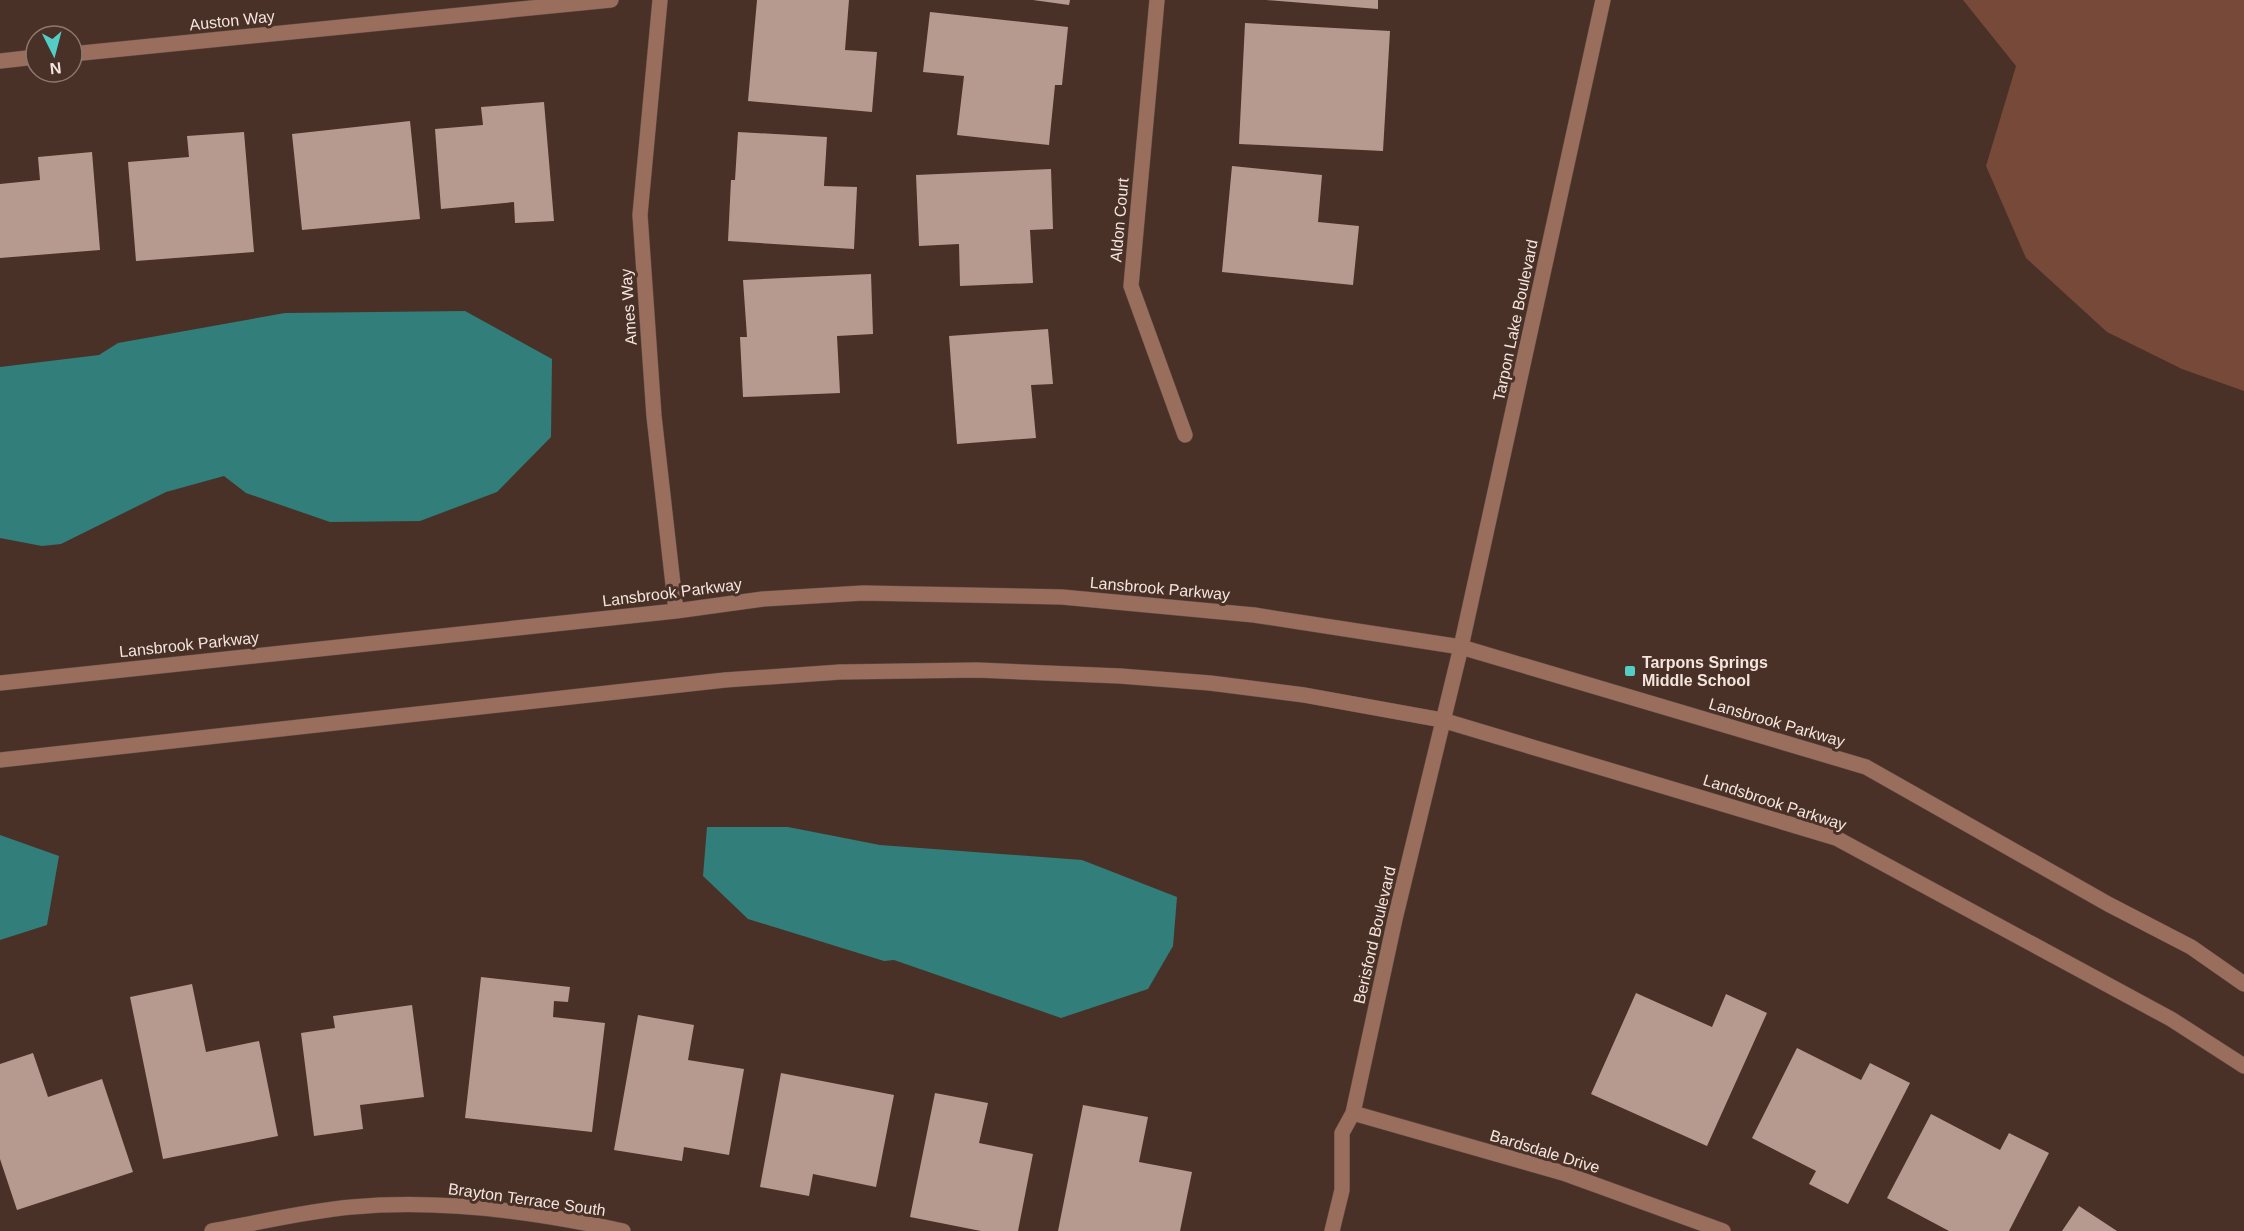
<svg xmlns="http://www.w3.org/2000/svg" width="2244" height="1231" font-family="Helvetica,sans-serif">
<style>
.green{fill:#764938}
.water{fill:#317e7a}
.building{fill:#b79a8f}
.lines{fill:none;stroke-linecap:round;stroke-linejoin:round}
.minor-casing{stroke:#644e44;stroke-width:16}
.minor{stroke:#996e5d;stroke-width:15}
.poi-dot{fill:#54cdc6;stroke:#493127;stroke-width:2}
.labels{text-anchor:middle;stroke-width:6;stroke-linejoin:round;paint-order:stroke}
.street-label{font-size:16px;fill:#f4e5de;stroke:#493127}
.poi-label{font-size:16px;font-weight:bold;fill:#f4e5de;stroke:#493127;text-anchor:start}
</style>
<rect width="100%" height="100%" fill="#493127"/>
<path class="green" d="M1963 0H2244V391L2182 369 2107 332 2026 258 1986 166 2016 66Z"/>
<path class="water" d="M465 311 552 359 551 437 497 492 420 521 330 522 246 493 224 476 166 492 61 544 42 546 0 538V367L99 355 118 343 285 313Z
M707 827H788L880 845 1082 860 1177 897 1173 946 1148 989 1061 1018 894 960 884 961 748 919 703 876Z
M0 835 59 856 47 925 0 940Z"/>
<path class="building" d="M757 0H849L845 50 877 52 872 112 748 101Z
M1033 0H1070L1069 5Z
M1266 0H1378V9Z
M930 12 1068 27 1062 85H1055L1049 145 957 135 964 76 923 72Z
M1245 23 1390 31 1383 151 1239 144Z
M544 102 554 221 515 223 514 202 441 209 435 129 483 125 481 107Z
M410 121 420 219 302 230 292 134Z
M244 132 254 252 136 261 128 162 189 157 187 136Z
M738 132 827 137 824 186 857 187 854 249 728 241 731 180H735Z
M92 152 100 250 0 258V184L40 180 38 157Z
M1232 166 1322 175 1318 222 1359 226 1353 285 1222 272Z
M1051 169 1053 229 1030 230 1033 283 960 286 959 244 919 246 916 175Z
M871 274 873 334 837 336 840 393 743 397 740 337H747L743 280Z
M1048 329 1053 384 1031 385 1036 438 957 444 949 336Z
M481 977 570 987 568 1002 554 1001 553 1017 605 1023 592 1132 465 1118Z
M192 984 206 1052 259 1041 278 1136 163 1159 130 997Z
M1636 993 1712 1027 1726 994 1767 1013 1707 1146 1591 1094Z
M412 1005 424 1097 360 1105 363 1129 314 1136 301 1033 335 1028 333 1016Z
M638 1015 694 1025 688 1060 744 1069 729 1155 684 1147 682 1161 614 1150Z
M1797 1048 1861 1080 1870 1063 1910 1083 1848 1204 1809 1184 1816 1171 1752 1138Z
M33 1053 48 1097 102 1079 133 1172 17 1210 0 1159V1064Z
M781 1073 894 1095 876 1187 813 1174 809 1196 760 1187Z
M935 1093 988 1103 979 1143 1033 1154 1018 1231H981L910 1217Z
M1083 1105 1148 1117 1139 1162 1192 1172 1180 1231H1058Z
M1931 1114 2000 1150 2009 1133 2049 1153 2009 1231H1949L1887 1198Z
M2079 1206 2117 1231H2062Z"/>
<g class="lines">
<g class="minor-casing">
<path id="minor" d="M660 0 640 215 654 416 676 611
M1157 0 1131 286 1185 435
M72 54 611 0
M0 61 36 57
M0 683 676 611 763 599 863 593 1062 597 1254 615 1461 647 1866 767 2108 904 2191 947 2244 984
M0 760 725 680 840 672 977 670 1120 676 1210 683 1304 695 1442 720 1836 838 2171 1019 2244 1066
M1353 1113 1563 1173 1723 1231
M212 1231C258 1223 305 1211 352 1207 442 1199 534 1211 623 1231
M1332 1231 1342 1190V1133L1353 1113 1395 919 1461 647 1603 0"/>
</g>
<use href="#minor" class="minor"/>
</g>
<rect class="poi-dot" x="1624" y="665" width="12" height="12" rx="3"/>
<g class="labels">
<g class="street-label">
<text transform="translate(232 20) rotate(-6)" y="6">Auston Way</text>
<text transform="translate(1119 220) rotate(-85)" y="6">Aldon Court</text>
<text transform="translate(628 307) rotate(-94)" y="6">Ames Way</text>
<text transform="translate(1515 320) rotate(-78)" y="6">Tarpon Lake Boulevard</text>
<text transform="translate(1160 588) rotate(5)" y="6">Lansbrook Parkway</text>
<text transform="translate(672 592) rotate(-7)" y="6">Lansbrook Parkway</text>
<text transform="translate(189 644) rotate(-6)" y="6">Lansbrook Parkway</text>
<text transform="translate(1777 722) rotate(16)" y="6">Lansbrook Parkway</text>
<text transform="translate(1775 802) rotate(18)" y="6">Landsbrook Parkway</text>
<text transform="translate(1374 935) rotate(-77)" y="6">Berisford Boulevard</text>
<text transform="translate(1545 1151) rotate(17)" y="6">Bardsdale Drive</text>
<text transform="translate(527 1199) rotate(8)" y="6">Brayton Terrace South</text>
</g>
<g class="poi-label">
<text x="1642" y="668">Tarpons Springs<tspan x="1642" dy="18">Middle School</tspan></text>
</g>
</g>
<g transform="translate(54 54) rotate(174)"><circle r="28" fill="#493127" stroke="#8d7970" stroke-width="1.5"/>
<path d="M0-4.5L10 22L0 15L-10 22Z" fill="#54cdc6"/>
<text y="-9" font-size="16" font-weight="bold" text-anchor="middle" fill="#f4e5de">N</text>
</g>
</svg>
